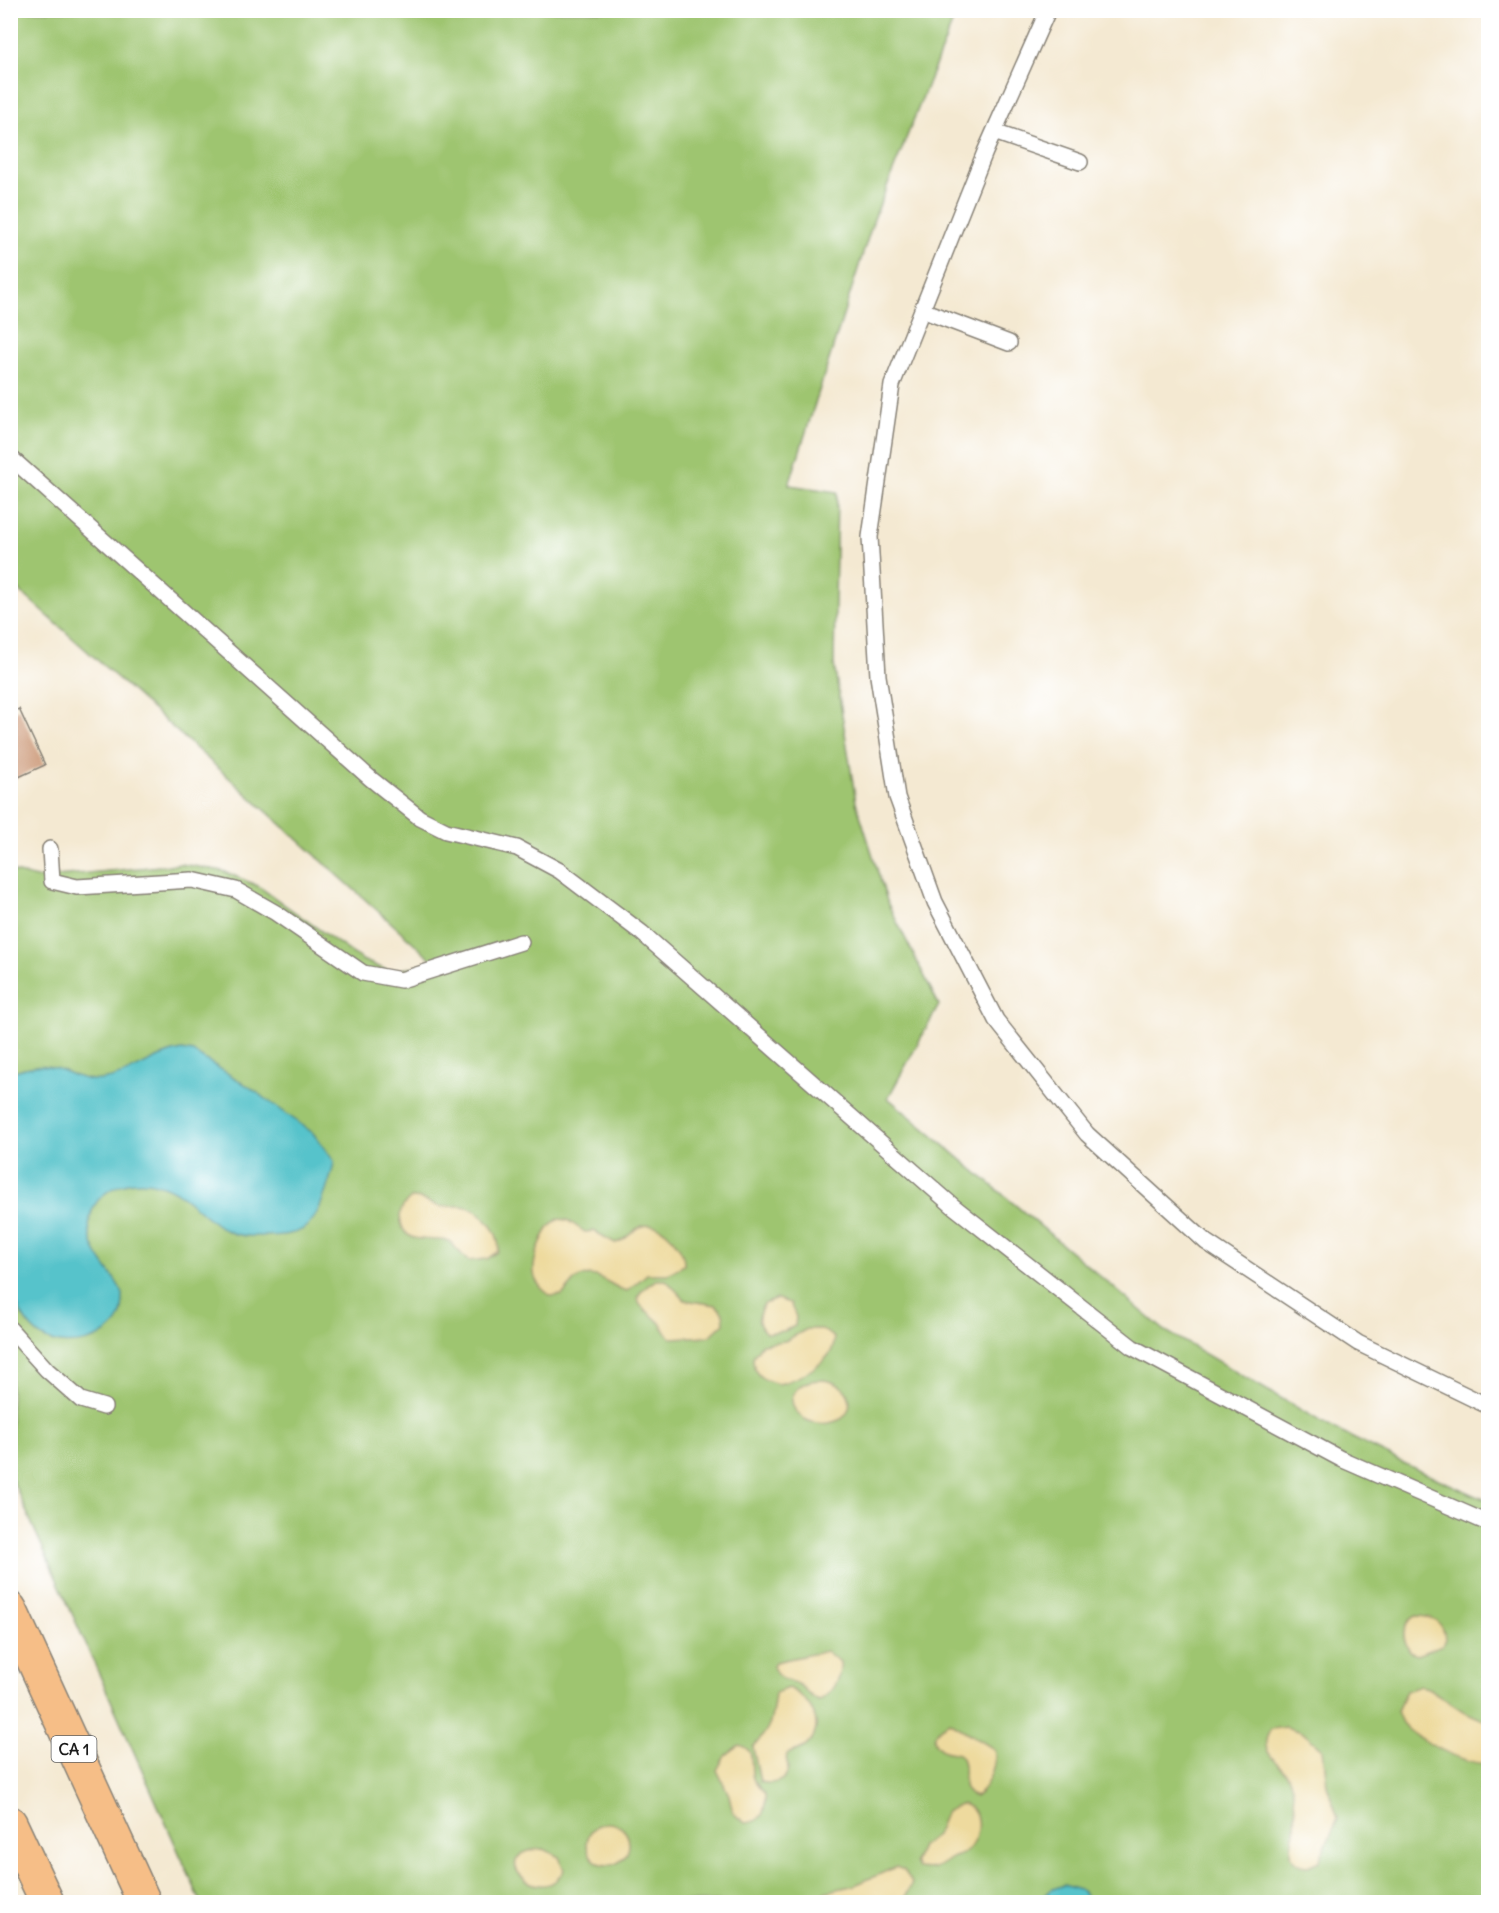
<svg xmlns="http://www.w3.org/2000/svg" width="1499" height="1913" font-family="Delius,sans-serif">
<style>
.green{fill:#9ec570;stroke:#5d7046;stroke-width:1.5}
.sand{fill:#eeda9e;stroke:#857b5d;stroke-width:1.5}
.water{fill:#56c3cb;stroke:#397074;stroke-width:1.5}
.building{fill:#d0a284}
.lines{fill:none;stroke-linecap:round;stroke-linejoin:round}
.lane-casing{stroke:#888277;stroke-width:18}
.highway-casing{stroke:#888277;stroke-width:36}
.lane{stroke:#fff;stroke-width:15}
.highway{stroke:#f6be87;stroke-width:33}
.labels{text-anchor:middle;stroke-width:4.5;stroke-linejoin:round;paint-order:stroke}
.shield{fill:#fff;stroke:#606060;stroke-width:1.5}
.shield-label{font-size:16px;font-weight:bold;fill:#1c1c1c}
</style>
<rect width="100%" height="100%" fill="#fff"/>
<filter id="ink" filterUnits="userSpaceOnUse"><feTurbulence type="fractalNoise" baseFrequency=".0167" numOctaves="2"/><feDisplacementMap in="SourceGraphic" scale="12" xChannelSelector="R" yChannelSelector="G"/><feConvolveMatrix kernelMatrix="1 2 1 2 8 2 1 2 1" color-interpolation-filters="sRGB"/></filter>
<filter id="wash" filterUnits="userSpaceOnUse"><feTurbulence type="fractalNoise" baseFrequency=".008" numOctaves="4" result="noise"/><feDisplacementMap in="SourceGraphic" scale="24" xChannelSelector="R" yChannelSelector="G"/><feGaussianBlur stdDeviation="1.35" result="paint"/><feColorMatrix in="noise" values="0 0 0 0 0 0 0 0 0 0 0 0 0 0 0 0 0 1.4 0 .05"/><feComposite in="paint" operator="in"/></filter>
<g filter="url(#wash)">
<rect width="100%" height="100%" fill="#f4e9d2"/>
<path class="green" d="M10 11H957L874 219 789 485 837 492 834 664 856 802 888 904 939 1005 888 1098 1164 1330 1332 1428 1420 1471 1488 1501V1902H201L11 1477V871L36 878 181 864 223 871 258 886 362 960 391 972 435 962 11 583Z"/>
<path class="sand" d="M411 1198C422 1197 428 1203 438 1206 446 1208 454 1205 462 1206 480 1208 502 1233 498 1251L487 1259 468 1261 449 1241C431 1237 406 1246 401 1223 398 1211 403 1205 411 1198Z
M559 1219 567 1220 585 1232 594 1231 615 1243C628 1241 634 1225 648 1225 665 1224 685 1249 684 1265L668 1274H647L627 1291C611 1288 598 1268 578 1278 572 1281 568 1290 562 1295L551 1296C545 1292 538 1286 535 1278 530 1263 544 1226 559 1219Z
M656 1280H666L685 1300 716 1305 723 1313 724 1323 710 1336 671 1338C666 1333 663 1327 659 1322 641 1304 623 1301 656 1280Z
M777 1299 790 1303 796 1317 795 1326 784 1331 766 1333C756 1324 757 1316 764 1304Z
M807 1329H822L834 1338C837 1361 797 1379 779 1384 762 1380 753 1376 753 1357L762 1344 785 1341Z
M824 1380C839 1382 855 1393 848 1411 845 1418 840 1420 833 1422 801 1431 776 1398 805 1383 810 1380 818 1380 824 1380Z
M1416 1616C1432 1616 1444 1621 1445 1639L1442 1645 1417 1655 1410 1652C1401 1638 1401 1625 1416 1616Z
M826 1651 840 1662C842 1676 832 1693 819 1701 810 1698 807 1690 799 1685 787 1678 779 1683 773 1666L775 1662Z
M1420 1686 1428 1688 1463 1711 1488 1722V1763C1468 1766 1416 1740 1403 1724 1400 1721 1399 1715 1397 1711L1406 1691Z
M788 1688C809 1697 827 1724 808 1744 803 1750 794 1751 787 1754 785 1761 788 1763 788 1769 786 1784 770 1784 760 1782L753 1747C772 1727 772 1719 775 1693Z
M950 1722 994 1749C998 1762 987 1790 975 1797 956 1789 968 1776 963 1761 962 1758 961 1755 958 1754 954 1752 949 1753 944 1751 926 1742 936 1727 950 1722Z
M1285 1727 1302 1732 1323 1750 1327 1785 1338 1818 1319 1861 1308 1866C1283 1865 1292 1842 1295 1827 1296 1818 1295 1807 1294 1798 1293 1791 1292 1783 1288 1776 1277 1760 1256 1751 1271 1729Z
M739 1745C757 1750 749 1763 753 1778 755 1784 761 1789 765 1794 766 1811 763 1822 745 1823L733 1813 729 1795 717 1770 725 1756Z
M962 1804C983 1809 980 1836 968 1850 962 1856 955 1856 948 1860 937 1868 933 1870 918 1868L915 1862 921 1846 936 1835 946 1811Z
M587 1844a21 21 0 1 1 42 0a21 21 0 1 1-42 0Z
M544 1849 559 1857 564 1870C541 1913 480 1851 544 1849Z
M896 1867 904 1870 912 1883 903 1902H814L825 1892 855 1885Z"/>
<path class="water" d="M182 1050 193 1052 248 1086 313 1133 334 1161C333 1173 328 1184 324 1196 312 1232 300 1235 263 1236 250 1236 239 1237 227 1231 203 1219 189 1194 160 1185 124 1173 80 1196 91 1239 96 1259 115 1275 123 1294 123 1301 123 1309 120 1317 108 1342 65 1351 42 1337 25 1326 16 1305 11 1287V1072C21 1069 36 1064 47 1066 66 1069 80 1082 100 1080 130 1077 152 1055 182 1050Z
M1064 1885 1082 1891 1091 1902H1038L1050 1890Z"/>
<g id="blocks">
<path class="building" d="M19 709 45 765 10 781V713Z"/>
</g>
</g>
<g filter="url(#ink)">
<use href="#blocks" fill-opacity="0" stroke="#888277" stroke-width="1.5"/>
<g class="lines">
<g class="lane-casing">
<path id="lane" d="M1048 10 985 152 892 385 870 537 878 676 897 797 935 902 996 1020 1087 1134 1206 1242 1358 1343 1488 1406
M994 132 1080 162
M922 310 1009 343
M10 457 371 779 420 818 446 831 517 848 560 871 642 933 953 1206 1132 1347 1341 1459 1488 1523
M50 849 52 881 77 887 192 880 236 890 276 913 363 973 401 980 521 942
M10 1329 47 1370 81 1400 104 1407"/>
</g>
<g class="highway-casing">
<path id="highway" d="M10 1609 144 1902
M10 1823 47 1902"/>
</g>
<use href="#lane" class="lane"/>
<use href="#highway" class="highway"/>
</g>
</g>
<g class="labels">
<rect class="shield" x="51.5" y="1736" width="45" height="26" rx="4.5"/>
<g class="shield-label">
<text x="74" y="1755">CA 1</text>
</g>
</g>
<rect width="1499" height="1913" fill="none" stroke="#fff" stroke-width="36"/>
</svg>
